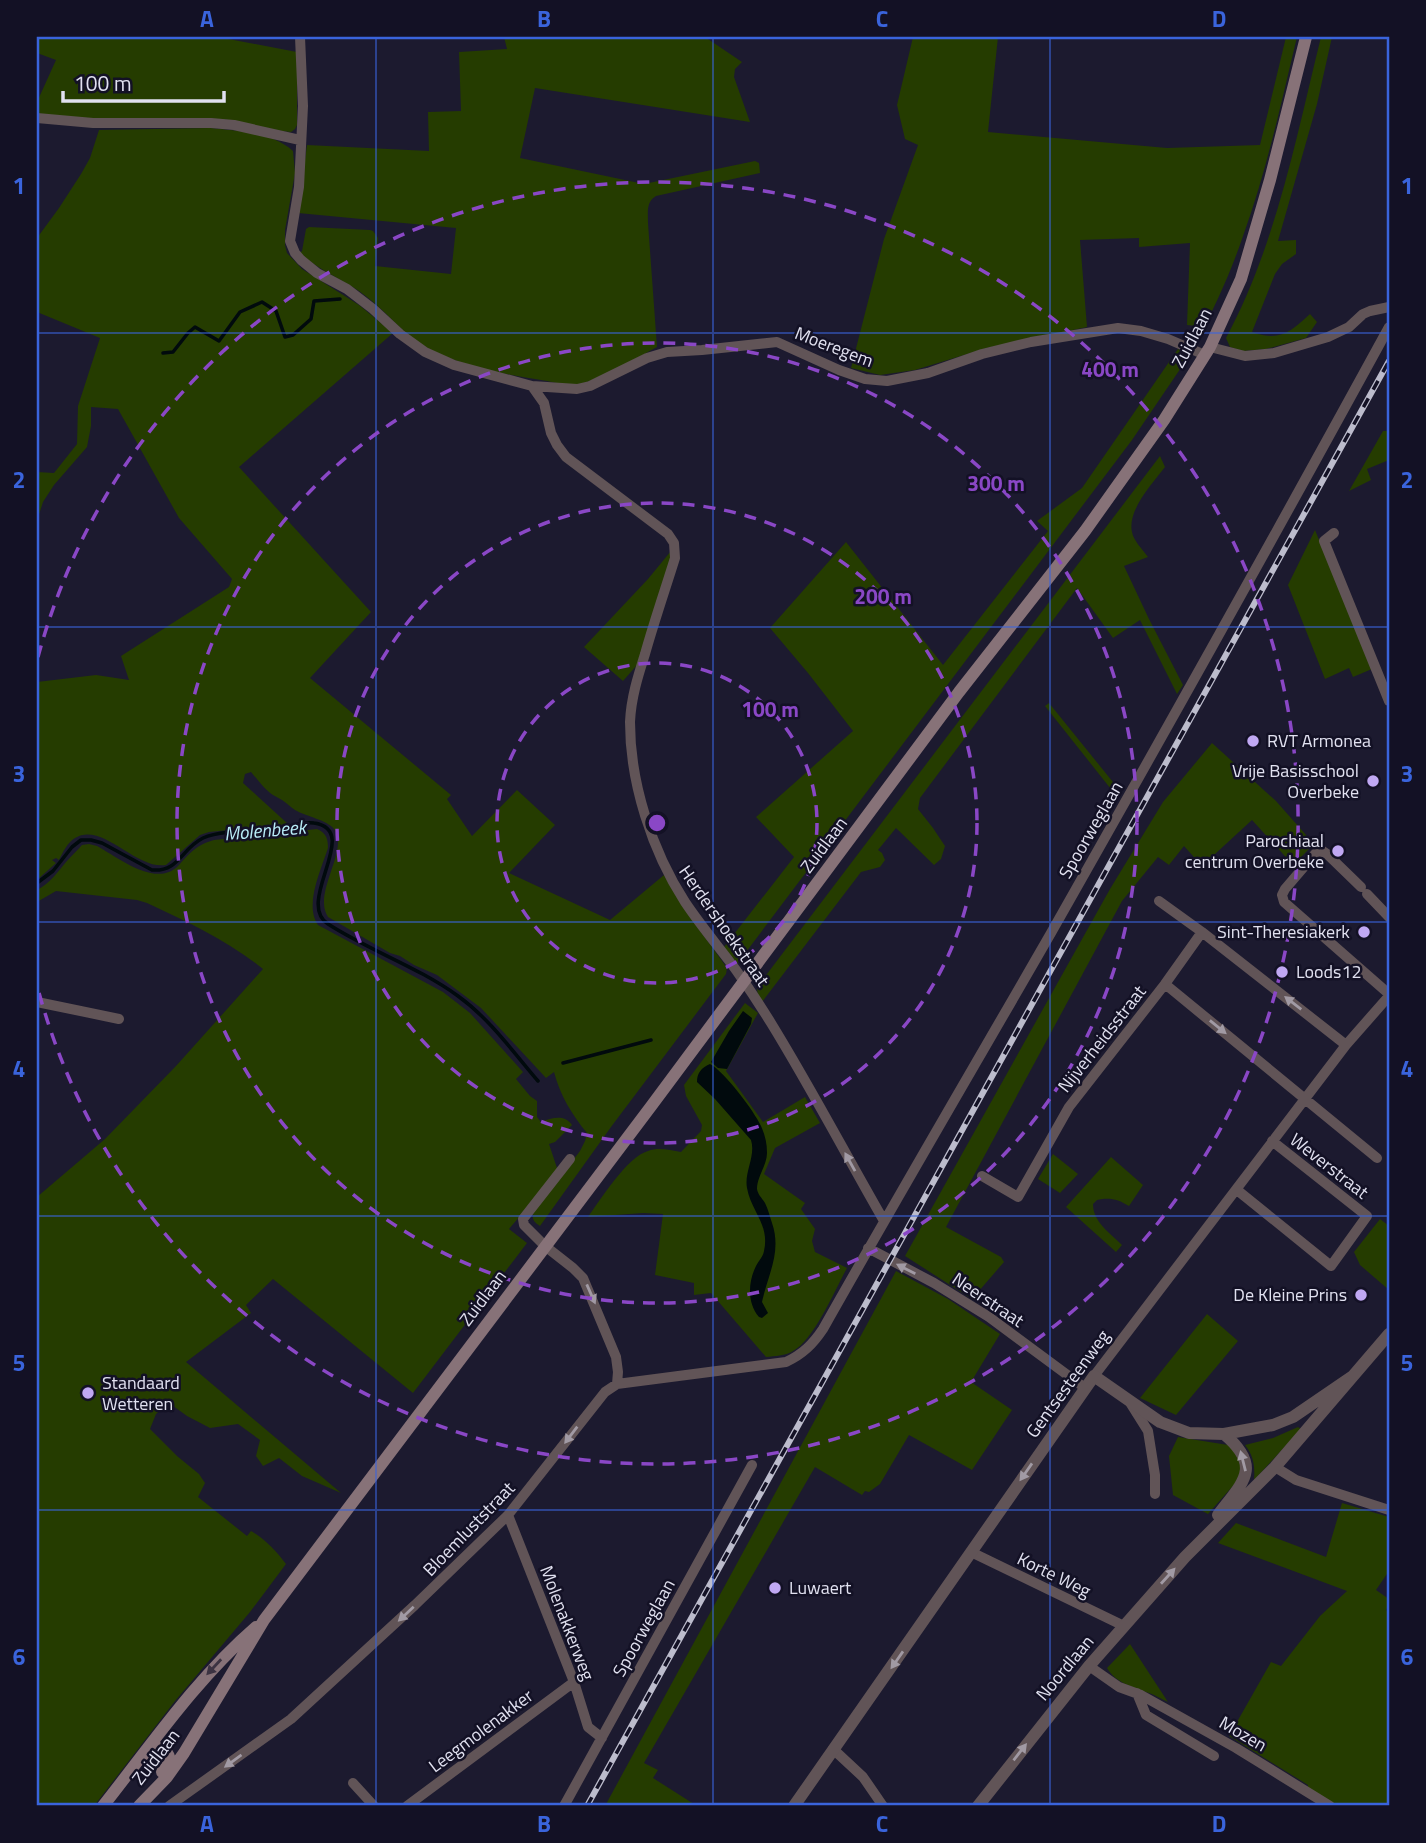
<svg xmlns="http://www.w3.org/2000/svg" width="1426" height="1843" font-family="'Titillium Web',sans-serif">
<style>
.green{fill:#253c00}
.water{fill:#010a0d}
.lines{fill:none;stroke-linecap:round;stroke-linejoin:round}
.stream{stroke:#010a0d;stroke-width:3.5}
.minor{stroke:#615457;stroke-width:10}
.tertiary{stroke:#615457;stroke-width:12}
.secondary{stroke:#877278;stroke-width:12}
.rail-casing{stroke:#bcbccc;stroke-width:6}
.rail{stroke:#131125;stroke-width:3.5;stroke-dasharray:10;stroke-linecap:butt}
.oneway{fill:#a19aa4}
.oneway2{fill:#3c3342}
.grid{fill:none;stroke:#3a64dc;stroke-width:2;stroke-opacity:0.55}
.ring{fill:none;stroke:#8a47c6;stroke-width:3.5;stroke-dasharray:12 9}
.poi-dot{fill:#c0a8f3;stroke:#131125;stroke-width:2.5}
.labels{text-anchor:middle;stroke-width:5;stroke-linejoin:round;paint-order:stroke}
.street-label{font-size:18px;fill:#e1e1f0;stroke:#131125}
.poi-label{font-size:18px;fill:#e1e1f0;stroke:#131125;text-anchor:start}
.water-label{font-size:19px;font-style:italic;fill:#b8ecf7;stroke:#131125}
.centre{fill:#8a47c6;stroke:#131125;stroke-width:3.5}
.ring-label{font-size:21px;text-anchor:middle;font-weight:bold;fill:#8a47c6;stroke:#131125;stroke-width:5;stroke-linejoin:round;paint-order:stroke}
.neatline{fill:none;stroke:#3a64dc;stroke-width:2.5}
.grid-label{font-size:23px;text-anchor:middle;font-weight:bold;fill:#3a64dc}
</style>
<rect width="100%" height="100%" fill="#1c1a2f"/>
<path class="green" d="M37 37H218L297 52V125L295 129 291 132C266 130 242 120 216 119 156 116 96 125 37 113V102L56 60 37 53Z
M504 37H705L742 62 735 69 734 77 750 122 535 88 520 158 644 184 755 161 759 163 760 173 656 196C646 202 648 212 648 223L657 347C635 359 603 379 579 384 569 386 557 383 547 381 511 376 455 365 424 346 402 333 387 312 367 297 346 280 320 272 300 253L302 251 306 229 309 227 370 230 373 231 378 238 375 266 451 274 456 228 298 213 307 145 429 151 428 112 461 111 459 52 507 49Z
M913 37H998L988 132 1167 148 1260 145 1286 37H1297C1281 104 1266 173 1242 239 1230 274 1214 309 1196 342L1189 341 1196 326 1187 325 1190 243 1139 247V238L1080 240 1087 327 987 348 915 370 880 375 851 368 884 239 918 145 905 139 897 105Z
M1321 37H1332L1317 104 1278 241 1296 240V254L1282 264 1275 274 1252 332C1280 342 1290 332 1310 314L1317 322 1306 338 1266 349 1243 351 1230 347 1226 338C1276 245 1296 138 1321 37Z
M210 128C237 131 272 132 293 151L295 173 285 230V245L287 253 302 269 359 305 393 333 239 467 371 612 310 678 451 795 447 799 472 836 517 790 555 825 509 873 610 920 664 875 683 907 727 968 726 974 611 1127 540 1226C534 1222 532 1220 533 1213L580 1151 585 1141 587 1133C572 1115 560 1095 554 1072L546 1078 481 1008 437 975 414 965 400 956 390 953 328 917C312 893 350 849 334 829 327 820 305 816 295 810 290 807 287 803 282 800 279 798 276 797 273 795 265 790 257 779 251 772L245 774 243 783 288 824 209 832 200 835 166 865C136 870 102 821 75 838 67 843 63 852 59 860L56 858 52 860 56 863 37 880V682L96 675 129 680 121 656 229 587 232 579 179 518 118 409 91 407V426L87 447 54 485 43 502 37 521V472L54 473 77 444 78 406 100 338 37 312V238L59 208 81 174 90 158 99 130Z
M1178 349 1184 353 1187 359 1132 440 737 964 724 947 794 857 756 817 853 731 808 673 770 628 846 542 943 665 1048 531 1037 521 1082 488Z
M1383 431H1389V460L1367 469 1371 480 1349 491Z
M1160 456 1165 467C1153 483 1127 510 1132 532 1133 540 1143 550 1148 557L1124 566 1149 619 1183 685 1177 694 1140 620 1113 638 1077 588 920 798 918 809 933 828 945 846 941 859 934 865 896 828 878 850 882 853 885 860 880 867 861 872 762 1002 758 998 757 987Z
M1315 530 1372 669 1353 677 1349 668 1325 679 1288 585Z
M671 551V558L637 665 623 681 584 647 648 579Z
M1049 703 1121 792 1118 798 1045 706Z
M1212 743 1276 801 1314 844 1293 865 1252 820 1202 866 1184 846 1169 865 1158 857 1122 901 946 1227 1001 1257 1004 1262 972 1299 905 1256 1110 889 1163 802Z
M317 829C326 833 328 838 328 848 321 870 304 905 318 925L443 992 470 1013 523 1072 516 1079 530 1096 537 1101V1117L541 1122C552 1118 564 1114 572 1125L555 1142 549 1144 558 1171 509 1229 527 1243 413 1393 273 1279 246 1305 251 1313 186 1362 341 1493 302 1476 279 1458 263 1466 256 1456 260 1440 238 1424 210 1428 187 1416 169 1403 156 1414 150 1429 177 1456 199 1474 205 1483 198 1497 247 1536 251 1531C266 1540 276 1551 286 1564L250 1612 175 1701 94 1806H37V1197L105 1139 176 1066 263 969C228 941 188 922 147 903L137 900 56 891 37 902V890C50 883 57 873 66 862 71 856 77 851 82 845L89 844 97 846C119 858 156 888 178 866 191 852 196 845 214 840Z
M745 1003 758 1013 726 1071 763 1122 805 1097 820 1123 775 1148 764 1174 805 1203 801 1209 815 1229 812 1241 815 1252 847 1268C835 1290 814 1340 793 1351 785 1356 775 1356 766 1357L711 1293 694 1295V1283L655 1275 663 1214 643 1213 588 1217C600 1200 628 1156 648 1151 658 1147 670 1150 681 1152L701 1131 702 1125 686 1096 684 1085Z
M1053 1154 1078 1174 1060 1193 1038 1179Z
M1111 1157 1143 1185 1129 1206C1118 1199 1109 1197 1097 1200L1093 1204C1093 1222 1110 1233 1122 1245L1116 1252 1066 1207Z
M1380 1219 1389 1226V1290L1360 1265 1354 1252Z
M896 1271 948 1299 1000 1334 971 1382 1012 1410 972 1470 909 1435 880 1484 869 1492 865 1491 862 1495 815 1467 644 1763 658 1770 653 1778 697 1806H605Z
M1207 1314 1238 1341 1176 1415 1140 1398Z
M1298 1427 1301 1429 1254 1480C1255 1467 1254 1456 1245 1445L1273 1438Z
M1178 1437 1228 1445 1237 1453 1241 1465 1239 1479 1208 1514 1173 1495 1169 1456Z
M1342 1503 1389 1517V1571L1376 1590 1389 1599V1605L1386 1610 1389 1613V1806H1330L1308 1793V1785L1229 1736 1271 1662 1281 1666 1320 1616 1347 1591 1218 1543 1236 1523 1326 1557Z
M1130 1644 1168 1702C1161 1699 1154 1694 1146 1692 1131 1686 1116 1683 1107 1668Z"/>
<path class="water" d="M743 1011 752 1018 751 1024 727 1069 718 1068 711 1062 729 1031Z
M710 1064C725 1072 754 1111 761 1126 765 1135 767 1143 767 1153 767 1165 757 1177 757 1189 758 1195 762 1198 765 1203 768 1209 770 1217 772 1223 782 1252 768 1274 762 1302L768 1313 762 1318 759 1317C747 1303 748 1282 756 1266 759 1260 763 1257 764 1251 770 1225 751 1211 747 1188 744 1172 756 1156 751 1140L715 1099 697 1082C697 1073 701 1068 710 1064Z"/>
<g class="lines">
<path class="stream" d="M509 37H510
M163 353 173 352 188 333 195 327 219 341 240 312 262 302 276 311 285 337 293 335 311 319 314 301 340 299
M1389 538V540
M37 883 53 871 72 847 81 840H91L102 843 152 870C179 872 181 849 203 838 221 830 257 831 277 829 288 827 303 821 314 823 363 830 294 902 328 924 370 951 418 967 458 996 490 1019 513 1052 538 1081
M563 1063 651 1040"/>
<path class="minor" d="M300 37 303 106 299 187 290 241 295 253 301 260 317 273 347 289 373 309 400 334 425 352 454 365 532 386 544 403 551 433 557 445 566 457 668 534 674 543 675 558C665 590 654 622 645 654 638 676 631 698 630 722 630 783 652 851 685 902 701 926 719 947 736 970 748 987 760 1005 771 1023 811 1088 846 1155 884 1221
M37 118 93 123H211L234 125 300 140
M1210 347 1245 356 1274 353 1328 337 1349 327 1363 314 1370 311 1389 307
M532 386 577 389 590 386 647 358 667 352 702 350 777 342 839 370 865 379 887 381 928 373 982 354 1031 342 1118 328 1141 331 1168 339 1205 355
M1334 533 1324 541 1389 701
M1361 887 1327 854 1321 850 1315 854 1285 889 1282 895 1284 902 1389 994
M1367 894 1389 917
M1159 901 1202 932 1346 1045
M1165 984 1377 1158
M37 1002 119 1019
M570 1159 523 1219 524 1225 545 1246 573 1268 583 1278 616 1357 618 1372 617 1384
M982 1176 1018 1197 1069 1107 1165 984 1202 932
M1237 1190 1331 1266 1367 1216 1272 1141
M868 1248 934 1283 989 1317 1085 1388
M1094 1376 1346 1045 1389 996
M1131 1404 1148 1431 1155 1475V1494
M1275 1467 1296 1480 1389 1510
M508 1515 574 1682 588 1727 602 1738
M971 1552 1124 1626
M1089 1666 1119 1687 1141 1695 1236 1748 1330 1806
M1137 1693 1146 1715 1214 1756
M833 1749 863 1777 883 1806
M353 1783 374 1806
M169 1806 291 1719 415 1605 508 1515 605 1392 617 1384 786 1362C803 1354 813 1344 823 1329 898 1196 975 1065 1051 933 1165 732 1278 530 1389 327
M407 1806 574 1682
M564 1806 752 1465"/>
<path class="tertiary" d="M1218 1515C1243 1482 1263 1467 1224 1434
M794 1806 1094 1376 1160 1422 1189 1433 1224 1434 1273 1425 1293 1417 1353 1376
M978 1806 1089 1666 1185 1557 1275 1467 1389 1334"/>
<path class="secondary" d="M145 1754 158 1748 164 1749C173 1759 170 1763 162 1772
M103 1806C152 1744 196 1679 256 1627
M139 1806 167 1777 184 1753 264 1620 652 1105 959 692 1085 531 1164 420 1210 347 1241 279 1270 180 1306 37"/>
<g class="rail-casing">
<path id="rail" d="M587 1806 1389 361"/>
</g>
<use href="#rail" class="rail"/>
</g>
<defs><path id="oneway-solid" d="M-6-.8H1V-3.2L6.5 0L1 3.2V.8H-6Z" transform="scale(1.75)"/></defs>
<g class="oneway">
<use href="#oneway-solid" transform="translate(1293 1003) rotate(-142)"/>
<use href="#oneway-solid" transform="translate(1218 1027) rotate(39)"/>
<use href="#oneway-solid" transform="translate(850 1162) rotate(-119)"/>
<use href="#oneway-solid" transform="translate(906 1269) rotate(-153)"/>
<use href="#oneway-solid" transform="translate(591 1294) rotate(66)"/>
<use href="#oneway-solid" transform="translate(571 1435) rotate(127)"/>
<use href="#oneway-solid" transform="translate(1243 1461) rotate(-104)"/>
<use href="#oneway-solid" transform="translate(1026 1472) rotate(125)"/>
<use href="#oneway-solid" transform="translate(1168 1576) rotate(-48)"/>
<use href="#oneway-solid" transform="translate(406 1614) rotate(137)"/>
<use href="#oneway-solid" transform="translate(897 1660) rotate(125)"/>
<use href="#oneway-solid" transform="translate(1020 1752) rotate(-52)"/>
<use href="#oneway-solid" transform="translate(233 1761) rotate(144)"/>
</g>
<use class="oneway2" href="#oneway-solid" transform="translate(214 1667) rotate(133)"/>
<path class="grid" d="M376 37V1806M713 37V1806M1050 37V1806M37 333H1389M37 627H1389M37 922H1389M37 1216H1389M37 1510H1389"/>
<g class="ring">
<circle cx="657" cy="823" r="160"/>
<circle cx="657" cy="823" r="320"/>
<circle cx="657" cy="823" r="480"/>
<path d="M38 657A641 641 0 1 1 38 989"/>
</g>
<g class="poi-dot">
<circle cx="1253" cy="741" r="7"/>
<circle cx="1373" cy="781" r="7"/>
<circle cx="1338" cy="851" r="7"/>
<circle cx="1364" cy="932" r="7"/>
<circle cx="1282" cy="972" r="7"/>
<circle cx="1361" cy="1295" r="7"/>
<circle cx="88" cy="1393" r="7"/>
<circle cx="775" cy="1588" r="7"/>
</g>
<g class="labels">
<g class="street-label">
<text transform="translate(1192 338) rotate(-62)" y="6">Zuidlaan</text>
<text transform="translate(834 347) rotate(21)" y="6">Moeregem</text>
<text transform="translate(1091 830) rotate(-60)" y="6">Spoorweglaan</text>
<text transform="translate(824 845) rotate(-53)" y="6">Zuidlaan</text>
<text transform="translate(724 926) rotate(55)" y="6">Herdershoekstraat</text>
<text transform="translate(1102 1039) rotate(-52)" y="6">Nijverheidsstraat</text>
<text transform="translate(1329 1166) rotate(38)" y="6">Weverstraat</text>
<text transform="translate(483 1298) rotate(-53)" y="6">Zuidlaan</text>
<text transform="translate(988 1300) rotate(34)" y="6">Neerstraat</text>
<text transform="translate(1068 1384) rotate(-54)" y="6">Gentsesteenweg</text>
<text transform="translate(469 1529) rotate(-46)" y="6">Bloemluststraat</text>
<text transform="translate(1054 1575) rotate(26)" y="6">Korte Weg</text>
<text transform="translate(567 1623) rotate(69)" y="6">Molenakkerweg</text>
<text transform="translate(644 1628) rotate(-61)" y="6">Spoorweglaan</text>
<text transform="translate(1065 1668) rotate(-50)" y="6">Noordlaan</text>
<text transform="translate(481 1731) rotate(-37)" y="6">Leegmolenakker</text>
<text transform="translate(1243 1734) rotate(30)" y="6">Mozen</text>
<text transform="translate(156 1757) rotate(-52)" y="6">Zuidlaan</text>
</g>
<g class="poi-label">
<text x="1267" y="747">RVT Armonea</text>
<text x="1359" y="777" text-anchor="end">Vrije Basisschool<tspan x="1359" dy="21">Overbeke</tspan></text>
<text x="1324" y="847" text-anchor="end">Parochiaal<tspan x="1324" dy="21">centrum Overbeke</tspan></text>
<text x="1350" y="938" text-anchor="end">Sint-Theresiakerk</text>
<text x="1296" y="978">Loods12</text>
<text x="1347" y="1301" text-anchor="end">De Kleine Prins</text>
<text x="102" y="1389">Standaard<tspan x="102" dy="21">Wetteren</tspan></text>
<text x="789" y="1594">Luwaert</text>
</g>
<g class="water-label">
<text transform="translate(265 830) rotate(-5)" y="7">Molenbeek</text>
</g>
</g>
<circle cx="657" cy="823" r="10" class="centre"/>
<g class="ring-label">
<text x="1110" y="377">400 m</text>
<text x="996" y="491">300 m</text>
<text x="883" y="604">200 m</text>
<text x="770" y="717">100 m</text>
</g>
<rect width="1426" height="1843" fill="none" stroke="#131125" stroke-width="77"/>
<path d="M63 91v10h161v-10" fill="none" stroke="#e1e1f0" stroke-width="3.5"/>
<text x="74" y="91" font-size="21" fill="#e1e1f0" stroke="#131125" stroke-width="5" paint-order="stroke">100 m</text>
<rect x="38" y="38" width="1350" height="1766" class="neatline"/>
<g class="grid-label">
<text x="207" y="27">A</text>
<text x="544" y="27">B</text>
<text x="882" y="27">C</text>
<text x="1219" y="27">D</text>
<text x="19" y="194">1</text>
<text x="1407" y="194">1</text>
<text x="19" y="488">2</text>
<text x="1407" y="488">2</text>
<text x="19" y="782">3</text>
<text x="1407" y="782">3</text>
<text x="19" y="1077">4</text>
<text x="1407" y="1077">4</text>
<text x="19" y="1371">5</text>
<text x="1407" y="1371">5</text>
<text x="19" y="1665">6</text>
<text x="1407" y="1665">6</text>
<text x="207" y="1832">A</text>
<text x="544" y="1832">B</text>
<text x="882" y="1832">C</text>
<text x="1219" y="1832">D</text>
</g>
</svg>
